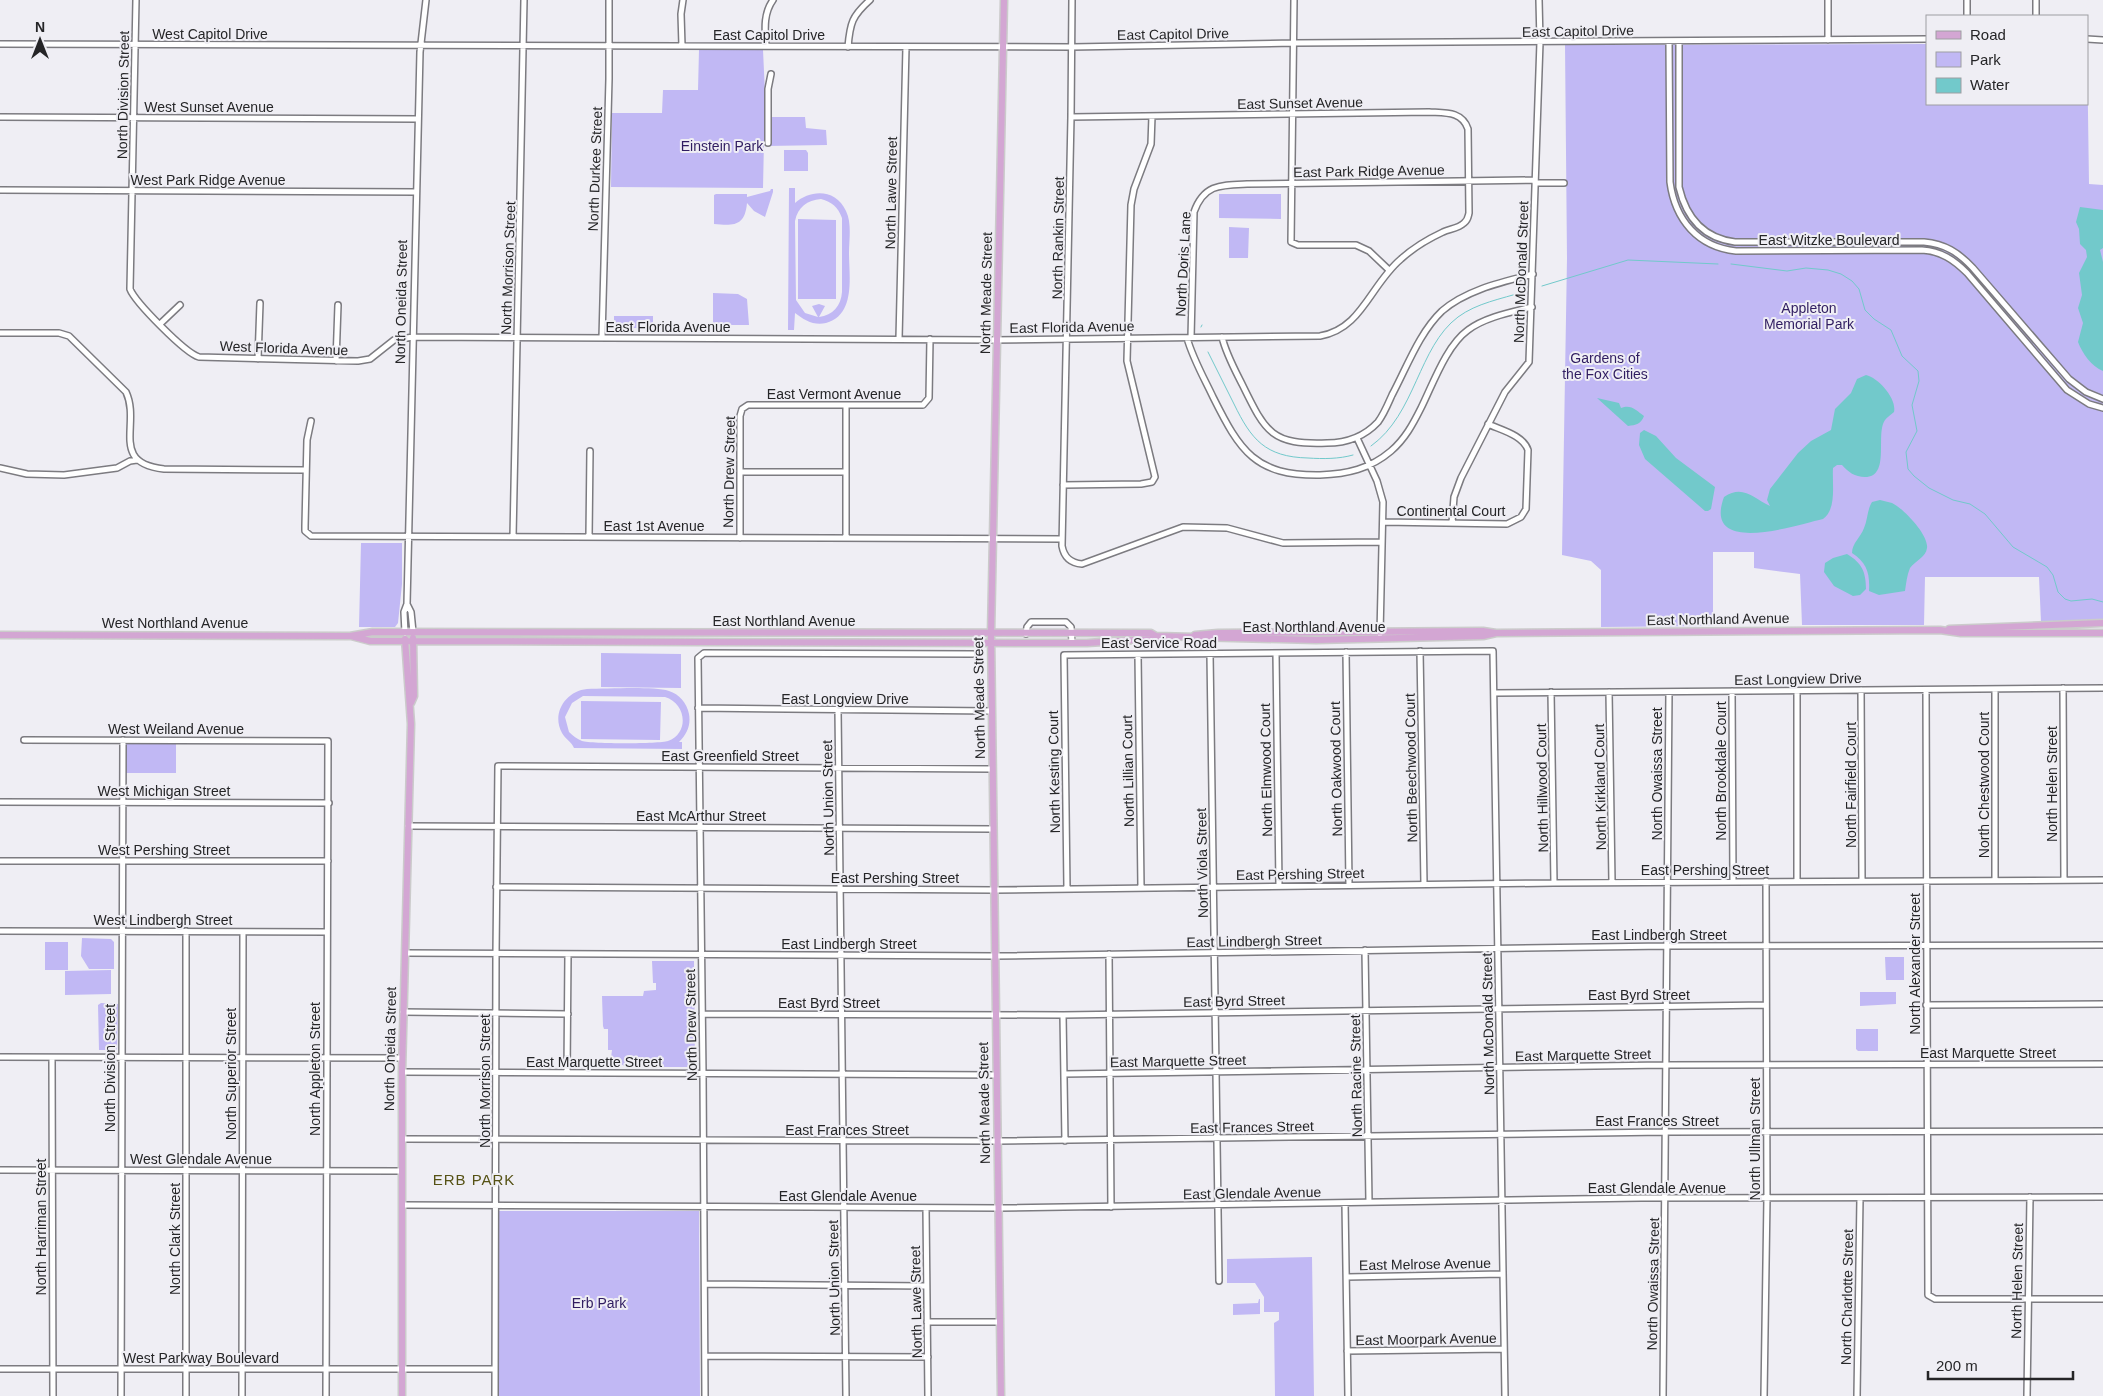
<svg xmlns="http://www.w3.org/2000/svg" width="2103" height="1396" font-family="Arial,sans-serif">
<style>
.green{fill:#c1b8f4;fill-rule:evenodd}
.water{fill:#72c9cb}
.lines{fill:none;stroke-linecap:round;stroke-linejoin:round}
.stream{stroke:#72c9cb;stroke-width:1}
.minor-casing{stroke:#7c7b80;stroke-width:8}
.major-casing{stroke:#cbcbcb;stroke-width:9}
.minor{stroke:#fff;stroke-width:5}
.major{stroke:#d3a6d3;stroke-width:6}
.labels{text-anchor:middle;stroke-width:4;stroke-linejoin:round;paint-order:stroke}
.street-label{font-size:14px;fill:#252527;stroke:#efeef4}
.park-label{font-size:14px;fill:#301d61;stroke:#efeef4}
.neighbourhood-label{font-size:15px;letter-spacing:1px;fill:#565215;stroke:#efeef4}
</style>
<rect width="100%" height="100%" fill="#efeef4"/>
<path class="green" d="M2087 43 2089 184 2103 185V620L2041 622 2039 577H1925L1924 625H1802L1800 574 1754 568V552H1713V626L1601 627V570L1591 561 1562 555 1567 258 1565 45 1927 44V104H2087Z
M699 50H763L765 93 763 188 611 187 612 113H662L663 90H698Z
M767 117H805L806 128 826 130 827 145 767 146Z
M784 150H806L808 153V171H784Z
M789 188H795V203C811 189 836 189 846 211 852 223 849 240 849 253 849 276 856 315 826 323 814 326 804 320 795 313L794 330H788ZM821 199C832 202 838 207 842 218V292C841 306 833 315 819 317L825 306 819 304 812 306 818 317 805 313 796 300 795 221C798 207 807 200 821 199Z
M771 189H773V192L765 217 754 211 747 203C745 226 734 226 714 224V195L716 194H747V197L770 191Z
M1219 194H1281V219L1219 218Z
M798 219 836 220V299H798Z
M1229 227 1249 228 1248 258H1229Z
M713 293 738 294 747 299 749 325H715L713 323Z
M614 316H653V328H614Z
M361 543H402V584L398 623 395 627H359Z
M601 653 681 654V688L601 687Z
M587 689C607 689 652 686 669 691 679 694 687 703 689 714 691 725 687 734 679 742H682V749L574 748C572 742 565 739 562 733 551 713 566 691 587 689ZM583 696 665 697C686 703 690 733 668 741 659 744 592 744 582 741 577 739 573 736 569 732L565 717 572 703Z
M581 701 661 702 660 740 581 739Z
M126 743 176 744V773H126Z
M82 938 111 939 114 942V969H89L81 956Z
M45 942H68V970H45Z
M1885 957H1904V980H1886Z
M652 961H694L695 1067H626L611 1058 612 1050H608V1029H604L603 1026 602 996H643L644 991 656 990V983H653Z
M111 970V994L65 995V971Z
M1860 992H1896V1004L1860 1006Z
M101 1003 118 1004 117 1050H99L98 1005Z
M1856 1029H1878V1051H1858L1856 1049Z
M499 1211H699L700 1396H499Z
M1312 1257 1314 1396H1275L1274 1323 1279 1320V1312H1264V1297L1255 1283H1227V1259Z
M1259 1299H1260V1314L1233 1315V1304L1258 1303Z"/>
<path class="water" d="M2080 207 2103 210V248L2100 250 2103 262V371C2092 367 2082 353 2078 342L2083 323 2078 308 2082 295 2079 273 2087 257 2086 250 2080 244 2079 229 2076 222Z
M1866 375C1879 378 1897 399 1894 412 1891 415 1887 417 1885 420 1875 434 1891 477 1865 477 1855 477 1848 472 1842 465H1837L1833 468C1832 484 1837 509 1823 519 1796 525 1702 557 1724 497 1743 484 1753 498 1770 506L1767 500 1770 489 1798 453 1811 441 1831 430 1835 409 1851 393 1857 379Z
M1597 398 1619 403 1621 408C1631 404 1636 410 1644 416 1641 424 1636 425 1628 426Z
M1644 430 1656 436 1676 458 1715 487 1711 509 1708 511H1705L1645 459 1639 445 1640 433Z
M1880 500C1884 501 1888 502 1892 503 1903 508 1929 535 1927 548 1926 557 1915 561 1910 568 1907 575 1906 584 1905 591L1879 595 1869 591C1870 573 1867 563 1852 553 1852 543 1861 537 1864 528 1868 519 1867 510 1872 502Z
M1847 554C1862 563 1866 572 1866 589L1860 595 1853 596 1834 586 1824 572 1825 563 1833 558Z"/>
<g class="lines">
<path class="stream" d="M1731 264 1787 271 1806 268 1828 270 1841 274 1852 281 1859 289 1865 310 1874 319 1891 330 1902 356 1918 371 1919 381 1912 405 1917 431 1906 452 1908 469 1914 476 1929 488 1953 500 1970 504 1985 514 2013 547 2047 567 2053 575 2058 592 2065 599 2071 601 2092 599 2103 602
M1542 286 1628 260 1718 264
M1201 327 1202 325
M1208 352C1217 369 1225 387 1234 404 1251 439 1265 457 1308 458 1323 459 1339 459 1353 455
M1371 446C1416 414 1418 347 1458 317 1477 303 1501 299 1523 292"/>
<g class="minor-casing">
<path id="minor" d="M136 0 130 289C135 302 185 353 199 357L358 361 370 359 394 340 413 337 990 340 1320 336C1362 329 1370 285 1401 259 1413 248 1428 239 1443 232 1450 229 1459 228 1464 223 1468 220 1468 217 1469 213L1468 129C1462 111 1445 113 1429 112L1071 117
M1072 0 1071 117 1062 546C1064 557 1070 563 1082 564L1183 527 1227 528 1283 543 1382 542
M1294 0 1291 242 1298 245H1356L1369 251 1389 270
M1967 0V16
M2036 16V0
M2087 39 2103 40
M1828 40V0
M1669 41 1670 182C1675 220 1698 247 1736 251L1922 250C1941 251 1954 260 1967 273L2067 390 2089 404 2103 408
M1679 41V187C1686 217 1703 238 1735 242H1924C1945 244 1958 252 1973 268L2069 379 2086 392 2103 399
M0 44 1072 47 1294 43 1927 39
M682 46 681 14 683 0
M766 46C765 30 763 14 773 0
M848 47C850 23 852 16 870 0
M0 117 418 119
M768 143V89L771 74
M1535 183H1564
M0 190 416 192
M160 324 180 305
M0 333H59L69 336 126 392C141 424 109 463 164 469L306 470
M1222 337C1226 354 1235 370 1243 386 1266 433 1272 445 1327 443 1347 443 1364 437 1378 422 1384 414 1388 404 1392 395 1407 367 1419 333 1442 311 1466 290 1502 282 1533 274
M602 338 609 79V0
M1187 338C1193 359 1204 378 1213 397 1240 451 1255 476 1320 475 1347 474 1370 469 1391 451 1405 439 1413 424 1421 408 1433 384 1446 346 1468 330 1485 317 1512 312 1532 307
M1191 338 1194 212C1204 184 1221 185 1247 184L1535 180
M899 339 906 47
M258 359 260 303
M336 361 338 305
M311 421 307 440 305 526V531L311 536 1062 539
M1357 438 1377 481 1383 502 1380 634
M0 468 27 474 64 475 117 468 130 461 137 460
M740 472H846
M1063 485 1141 484 1152 482 1155 477 1127 361 1131 205 1134 189 1151 144 1152 116
M1383 522 1507 524 1521 517 1526 509 1528 450C1523 435 1501 430 1488 424
M1452 523 1454 497 1461 478 1505 392 1529 362 1540 42 1539 0
M513 537 524 0
M589 537 590 451
M740 538V416L742 409 748 405H923L929 398 930 339
M846 538V406
M407 604 411 612 413 632
M405 633 404 612 407 604 420 52 426 0
M1026 634 1027 627 1031 622H1066L1071 627 1072 643
M1420 651 1424 884
M1346 652 1349 885
M1276 653 1279 886
M1210 654 1219 1281
M1138 655 1141 887
M2063 688 2064 880
M1995 689V880
M1861 690 1862 880
M1926 690 1928 1295 1935 1299H2103
M1732 691 1733 882
M1797 691V881
M1551 692 1554 883
M1609 692 1612 882
M1494 693 2103 688
M698 708 992 711
M838 710 846 1396
M24 740 328 741 326 1396
M0 802 329 803
M408 826 993 829
M0 861H328
M496 887 994 890 1554 883 2103 880
M1067 888 1064 655 1493 651 1505 1396
M0 931 327 932
M1365 950 1369 1202
M405 953 995 956 1666 946 2103 945
M1109 954 1111 1207
M1926 1005 2103 1004
M403 1012 568 1014
M702 1014 1063 1015 1766 1005
M1063 1015 1065 1141
M0 1057 402 1058
M52 1058 53 1396
M402 1072 996 1075
M567 1073 568 954
M1064 1074 1665 1065 2103 1064
M402 1139 998 1141 1665 1132 2103 1131
M0 1170 402 1171
M1345 1203 1348 1396
M402 1205 999 1208 1641 1198 2103 1197
M926 1208 928 1396
M1347 1277 1503 1274
M705 1284 926 1286
M927 1322H1000
M1347 1351 1504 1349
M705 1356 928 1357
M0 1369H495
M121 1396 123 740
M186 1396V931
M242 1396 243 932
M495 1396 496 954 498 766 992 769
M705 1396 703 1074 698 658 704 653 973 654
M1663 1396 1669 692
M1764 1396 1767 1198 1766 881
M1857 1396 1860 1198
M2027 1396 2030 1197"/>
</g>
<g class="major-casing">
<path id="major" d="M1949 629 2103 623
M0 635 350 636 373 632 1151 633 1156 636
M1195 635 1218 633 1483 631 1496 633 1940 630 1961 633H2103
M351 636 370 641H405L1021 643H1087L1151 639 1156 636 1316 640 1483 636 1496 633
M411 703 414 696 413 638
M402 1396V1072L411 724 405 639
M1001 1396 991 634 1004 0"/>
</g>
<use href="#minor" class="minor"/>
<use href="#major" class="major"/>
</g>
<g class="labels">
<g class="street-label">
<text transform="translate(1578 31) rotate(-1)" y="5">East Capitol Drive</text>
<text x="210" y="39">West Capitol Drive</text>
<text transform="translate(1173 34) rotate(-1)" y="5">East Capitol Drive</text>
<text x="769" y="40">East Capitol Drive</text>
<text transform="translate(123 95) rotate(-89)" y="5">North Division Street</text>
<text transform="translate(1300 103) rotate(-1)" y="5">East Sunset Avenue</text>
<text x="209" y="112">West Sunset Avenue</text>
<text transform="translate(595 169) rotate(-88)" y="5">North Durkee Street</text>
<text transform="translate(1369 171) rotate(-1)" y="5">East Park Ridge Avenue</text>
<text x="208" y="185">West Park Ridge Avenue</text>
<text transform="translate(891 193) rotate(-89)" y="5">North Lawe Street</text>
<text transform="translate(1058 238) rotate(-89)" y="5">North Rankin Street</text>
<text x="1829" y="245">East Witzke Boulevard</text>
<text transform="translate(1183 264) rotate(-87)" y="5">North Doris Lane</text>
<text transform="translate(508 268) rotate(-88)" y="5">North Morrison Street</text>
<text transform="translate(1521 272) rotate(-88)" y="5">North McDonald Street</text>
<text transform="translate(986 293) rotate(-89)" y="5">North Meade Street</text>
<text transform="translate(401 302) rotate(-89)" y="5">North Oneida Street</text>
<text x="668" y="332">East Florida Avenue</text>
<text transform="translate(1072 327) rotate(-1)" y="5">East Florida Avenue</text>
<text transform="translate(284 348) rotate(2)" y="5">West Florida Avenue</text>
<text x="834" y="399">East Vermont Avenue</text>
<text transform="translate(729 472) rotate(-89)" y="5">North Drew Street</text>
<text x="1451" y="516">Continental Court</text>
<text x="654" y="531">East 1st Avenue</text>
<text transform="translate(1718 619) rotate(-1)" y="5">East Northland Avenue</text>
<text x="784" y="626">East Northland Avenue</text>
<text x="175" y="628">West Northland Avenue</text>
<text x="1314" y="632">East Northland Avenue</text>
<text x="1159" y="648">East Service Road</text>
<text transform="translate(1798 679) rotate(-1)" y="5">East Longview Drive</text>
<text transform="translate(979 698) rotate(-91)" y="5">North Meade Street</text>
<text x="845" y="704">East Longview Drive</text>
<text x="176" y="734">West Weiland Avenue</text>
<text x="730" y="761">East Greenfield Street</text>
<text transform="translate(1411 768) rotate(-91)" y="5">North Beechwood Court</text>
<text transform="translate(1336 769) rotate(-91)" y="5">North Oakwood Court</text>
<text transform="translate(1266 770) rotate(-91)" y="5">North Elmwood Court</text>
<text transform="translate(1128 771) rotate(-91)" y="5">North Lillian Court</text>
<text transform="translate(1721 771) rotate(-90)" y="5">North Brookdale Court</text>
<text transform="translate(1054 772) rotate(-91)" y="5">North Kesting Court</text>
<text transform="translate(1657 774) rotate(-90)" y="5">North Owaissa Street</text>
<text transform="translate(2052 784) rotate(-90)" y="5">North Helen Street</text>
<text transform="translate(1851 785) rotate(-90)" y="5">North Fairfield Court</text>
<text transform="translate(1984 785) rotate(-90)" y="5">North Chestwood Court</text>
<text transform="translate(1600 787) rotate(-91)" y="5">North Kirkland Court</text>
<text transform="translate(1542 788) rotate(-91)" y="5">North Hillwood Court</text>
<text x="164" y="796">West Michigan Street</text>
<text transform="translate(828 798) rotate(-91)" y="5">North Union Street</text>
<text x="701" y="821">East McArthur Street</text>
<text x="164" y="855">West Pershing Street</text>
<text transform="translate(1202 863) rotate(-91)" y="5">North Viola Street</text>
<text x="1705" y="875">East Pershing Street</text>
<text transform="translate(1300 874) rotate(-1)" y="5">East Pershing Street</text>
<text x="895" y="883">East Pershing Street</text>
<text x="163" y="925">West Lindbergh Street</text>
<text x="1659" y="940">East Lindbergh Street</text>
<text transform="translate(1254 941) rotate(-1)" y="5">East Lindbergh Street</text>
<text x="849" y="949">East Lindbergh Street</text>
<text transform="translate(1915 964) rotate(-90)" y="5">North Alexander Street</text>
<text x="1639" y="1000">East Byrd Street</text>
<text transform="translate(1234 1001) rotate(-1)" y="5">East Byrd Street</text>
<text x="829" y="1008">East Byrd Street</text>
<text transform="translate(1488 1024) rotate(-91)" y="5">North McDonald Street</text>
<text transform="translate(691 1025) rotate(-91)" y="5">North Drew Street</text>
<text transform="translate(390 1049) rotate(-89)" y="5">North Oneida Street</text>
<text x="1988" y="1058">East Marquette Street</text>
<text transform="translate(1583 1055) rotate(-1)" y="5">East Marquette Street</text>
<text transform="translate(1178 1061) rotate(-1)" y="5">East Marquette Street</text>
<text x="594" y="1067">East Marquette Street</text>
<text transform="translate(110 1068) rotate(-90)" y="5">North Division Street</text>
<text transform="translate(315 1069) rotate(-90)" y="5">North Appleton Street</text>
<text transform="translate(231 1074) rotate(-90)" y="5">North Superior Street</text>
<text transform="translate(1356 1076) rotate(-91)" y="5">North Racine Street</text>
<text transform="translate(485 1081) rotate(-90)" y="5">North Morrison Street</text>
<text transform="translate(984 1103) rotate(-91)" y="5">North Meade Street</text>
<text x="1657" y="1126">East Frances Street</text>
<text transform="translate(1252 1127) rotate(-1)" y="5">East Frances Street</text>
<text x="847" y="1135">East Frances Street</text>
<text transform="translate(1755 1139) rotate(-90)" y="5">North Ullman Street</text>
<text x="201" y="1164">West Glendale Avenue</text>
<text x="1657" y="1193">East Glendale Avenue</text>
<text transform="translate(1252 1193) rotate(-1)" y="5">East Glendale Avenue</text>
<text x="848" y="1201">East Glendale Avenue</text>
<text transform="translate(41 1227) rotate(-90)" y="5">North Harriman Street</text>
<text transform="translate(175 1239) rotate(-90)" y="5">North Clark Street</text>
<text transform="translate(1425 1264) rotate(-1)" y="5">East Melrose Avenue</text>
<text transform="translate(834 1278) rotate(-91)" y="5">North Union Street</text>
<text transform="translate(2017 1281) rotate(-89)" y="5">North Helen Street</text>
<text transform="translate(1653 1284) rotate(-89)" y="5">North Owaissa Street</text>
<text transform="translate(1847 1297) rotate(-89)" y="5">North Charlotte Street</text>
<text transform="translate(916 1302) rotate(-91)" y="5">North Lawe Street</text>
<text transform="translate(1426 1339) rotate(-1)" y="5">East Moorpark Avenue</text>
<text x="201" y="1363">West Parkway Boulevard</text>
</g>
<g class="park-label">
<text x="722" y="151">Einstein Park</text>
<text x="1809" y="313">Appleton<tspan x="1809" dy="16">Memorial Park</tspan></text>
<text x="1605" y="363">Gardens of<tspan x="1605" dy="16">the Fox Cities</tspan></text>
<text x="599" y="1308">Erb Park</text>
</g>
<g class="neighbourhood-label">
<text x="474" y="1185">ERB PARK</text>
</g>
</g>
<rect x="1926" y="15" width="162" height="90" fill="#efeef4" stroke="#9e9ea2"/>
<rect x="1936" y="31" width="25" height="8" fill="#d3a6d3" stroke="#9e9ea2"/>
<text x="1970" y="40" font-size="15" fill="#252527">Road</text>
<rect x="1936" y="52" width="25" height="15" fill="#c1b8f4" stroke="#9e9ea2"/>
<text x="1970" y="65" font-size="15" fill="#252527">Park</text>
<rect x="1936" y="78" width="25" height="15" fill="#72c9cb" stroke="#9e9ea2"/>
<text x="1970" y="90" font-size="15" fill="#252527">Water</text>
<g transform="translate(40 40)" stroke="#efeef4" stroke-width="4" paint-order="stroke">
<path d="M0-4L9 19L0 12L-9 19Z" fill="#252527"/>
<text y="-8" font-size="14" font-weight="bold" text-anchor="middle" fill="#252527">N</text>
</g>
<path d="M1928 1371v8h145v-8" fill="none" stroke="#252527" stroke-width="2.5"/>
<text x="1936" y="1371" font-size="15" fill="#252527" stroke="#efeef4" stroke-width="4" paint-order="stroke">200 m</text>
</svg>
